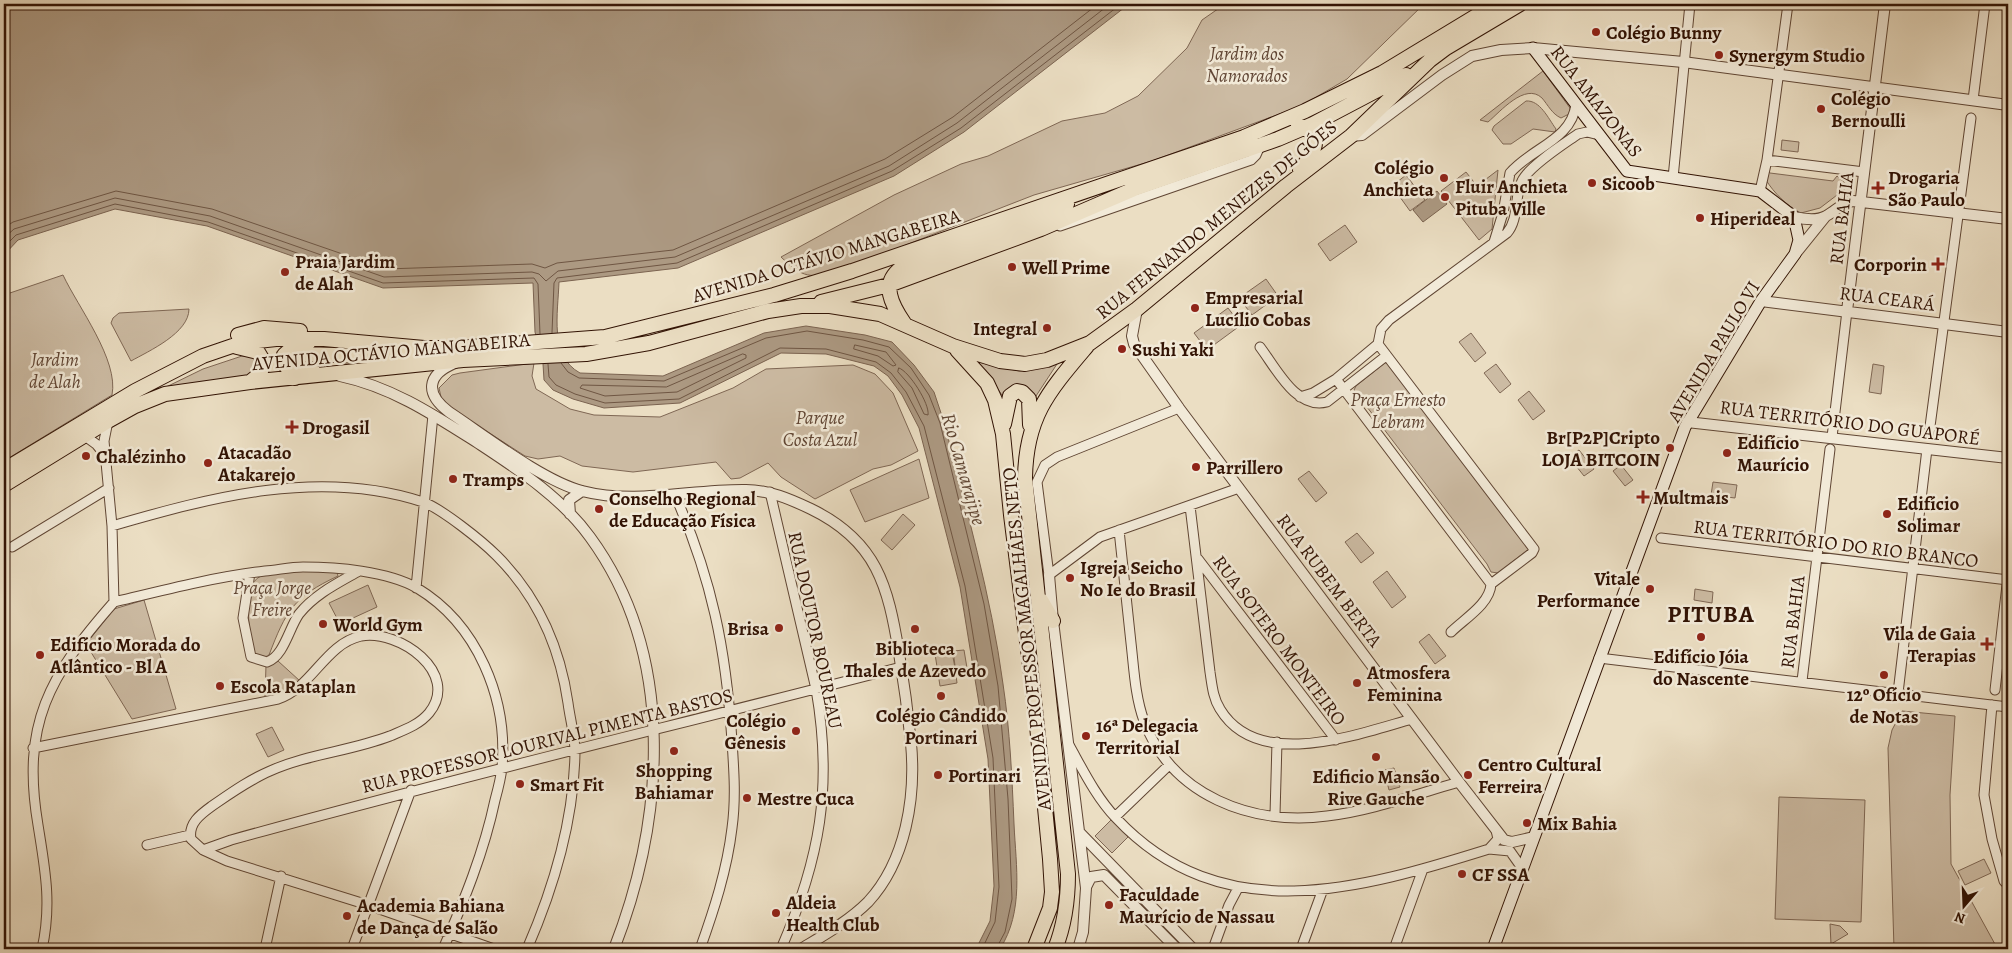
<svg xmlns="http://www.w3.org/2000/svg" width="2012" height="953" font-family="Alegreya,serif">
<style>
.green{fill:#ccbba3;stroke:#7f6754}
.water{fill:#ac9982;stroke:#7b6350}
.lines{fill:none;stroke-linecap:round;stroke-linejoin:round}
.shore{stroke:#6f5643;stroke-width:1}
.minor-casing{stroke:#604634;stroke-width:11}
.tertiary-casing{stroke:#604634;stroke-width:12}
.secondary-casing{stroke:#321304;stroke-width:13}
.primary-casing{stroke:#321304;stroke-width:16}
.minor{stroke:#f2ead8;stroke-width:9}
.tertiary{stroke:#f2ead8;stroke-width:10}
.secondary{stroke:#f2ead8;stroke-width:11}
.primary{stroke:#ebdec3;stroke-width:14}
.poi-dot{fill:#8f2418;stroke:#f2ead8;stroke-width:2}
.labels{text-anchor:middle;stroke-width:5;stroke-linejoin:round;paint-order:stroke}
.poi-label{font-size:19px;font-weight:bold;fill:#321304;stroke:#f2ead8;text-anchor:start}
.park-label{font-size:19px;font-style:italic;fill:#604534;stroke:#f2ead8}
.street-label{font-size:19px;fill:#321304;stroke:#f2ead8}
.water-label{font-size:20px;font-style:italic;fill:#634936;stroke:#f2ead8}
.district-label{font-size:24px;font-weight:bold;letter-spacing:1px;fill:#321304;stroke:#f2ead8}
</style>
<rect width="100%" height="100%" fill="#ebdec3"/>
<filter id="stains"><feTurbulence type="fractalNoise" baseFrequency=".004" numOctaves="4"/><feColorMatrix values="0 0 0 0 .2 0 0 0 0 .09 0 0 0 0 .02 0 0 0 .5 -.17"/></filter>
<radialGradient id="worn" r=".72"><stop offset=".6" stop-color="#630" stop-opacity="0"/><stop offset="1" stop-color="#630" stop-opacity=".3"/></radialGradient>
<path class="green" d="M1225 4H1424L1347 79 1301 106 1152 161 1034 195 834 273C807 279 800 275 781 257L894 195 961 164 988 156 1062 121 1105 113 1138 96 1187 48 1202 20Z
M1543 71 1570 108 1569 114 1561 118C1552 114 1548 105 1542 98 1525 82 1500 112 1488 122L1480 120Z
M1526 101C1540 100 1548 118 1556 129L1555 132 1533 129 1511 144H1503L1492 130 1494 126Z
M1782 140 1799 142 1798 152 1781 150Z
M1498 170 1492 229 1479 240 1441 191 1466 172 1477 186Z
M1768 171 1770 173 1833 181 1837 176 1845 183V189L1820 208 1801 213C1787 206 1774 193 1766 180Z
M1406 175 1425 200 1410 211 1392 186Z
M1345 225 1357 242 1330 261 1318 244Z
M63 275C78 307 119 360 112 395L4 461V295Z
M1266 279 1278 296 1252 315 1239 298Z
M1228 308 1241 325 1207 350 1194 333Z
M189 309C189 333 149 351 131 361L111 323 113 318 119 313Z
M1471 333 1486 353 1475 362 1459 342Z
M242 356 254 357 259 363 252 376 162 389 203 369Z
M978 362 1019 371 1057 364 1036 396C1024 385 1014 384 1002 395Z
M1386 362 1530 548 1498 573 1491 572 1487 564 1354 390 1356 386Z
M534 363 532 376 536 389 570 409 594 415 660 417 733 388 766 369 853 365 875 374 893 393 918 451 891 465 873 469 815 499 781 477 768 463 740 478 731 479 716 462 633 472 582 466 560 456 538 459 525 456 449 407 441 397 439 388 452 375 460 373Z
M1496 364 1511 384 1500 393 1484 373Z
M1873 364 1884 366 1881 394 1869 392Z
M1529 391 1545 411 1533 420 1518 400Z
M1579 450 1594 469 1584 476 1569 457Z
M919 459 929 498 865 522 850 490Z
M1621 465 1633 480 1625 486 1613 471Z
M1309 471 1327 493 1316 502 1298 479Z
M1713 482 1737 485 1735 498 1711 495Z
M903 514 915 525 892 550 881 540Z
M1357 533 1374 553 1361 563 1345 542Z
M288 571 337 572 338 576C293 597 286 611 269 655L263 658 254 654C251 636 239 586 261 576 269 572 280 572 288 571Z
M1387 571 1406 597 1392 608 1373 582Z
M368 585 377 607 340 624 329 603Z
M1695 589 1713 592 1712 603 1694 600Z
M144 600 176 709 132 719 86 644 114 609Z
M1429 634 1446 656 1435 664 1419 642Z
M964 650 968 674 956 675 957 683 940 686 935 654 952 652 956 673 953 651Z
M278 661 300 681 290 690 265 696 266 665Z
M1902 711 1955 716 1950 795 1951 864 1996 946 1995 949H1894L1888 748 1892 730Z
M272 727 284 750 268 757 256 734Z
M1394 768 1400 787 1389 790 1384 770Z
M1779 797 1865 800 1861 922 1775 919Z
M1111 820 1128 837 1112 853 1095 836Z
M1984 859 1991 873 1965 885 1958 871Z
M1830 924 1840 926 1848 934 1831 944Z"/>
<path class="water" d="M4 4H1129L964 132 894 176 678 268 559 282C558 313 549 356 580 373L663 376 764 333 806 326 865 335 892 342 914 365 934 392 944 422C966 509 991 595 1003 684 1010 730 1012 778 1014 824 1016 867 1024 911 1000 949H976L990 921 994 886 988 759 960 587 919 428 902 395 888 376 874 366 826 354 781 353 680 403 604 408 573 399 553 390 544 380 543 364 535 332 533 283 383 288 207 226 115 209 18 240 4 255Z
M1437 191 1447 204 1423 222 1413 210Z"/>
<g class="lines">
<path class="shore" d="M4 228 13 222 116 191 212 209 386 269 532 264 545 268 557 263 673 250 885 159 953 117 1098 4
M4 238 14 229 115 198 210 216 384 277 532 272 539 274 546 281 558 271 675 257 889 166 957 123 1110 4
M4 247 16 235 115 204 208 222 383 283 534 278 538 284 540 334
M552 333 554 283 557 278 677 263 892 171 961 128 1121 4
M855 345 886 352 896 365 893 366 878 356 854 349Z
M743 354 746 355V358L677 392 605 396 580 388 582 385 666 387Z
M561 363 568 372 579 378 664 381 766 338 807 331 863 340 889 347 911 368 929 395 940 423 984 604 998 686 1008 799 1012 899 1005 932 996 949
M548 364 549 377 556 385 575 394 605 403 679 399 780 348 826 349 876 362 891 373 906 392 924 426 965 586 993 758 999 887 995 922 982 949
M899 368C909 371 930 404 928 415L924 414 912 388 898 372Z"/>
<g class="minor-casing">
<path id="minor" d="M1973 100 1985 4
M1767 160 1864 172
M1673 178 1690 4
M1760 191 1767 160 1788 4
M2007 219 2008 208
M1060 226 1251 160 1256 155 1260 146
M1494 242 1503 213 1510 173C1531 148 1572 140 1576 104
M1378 344 1534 549 1532 553 1491 584
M1260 347C1276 368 1296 410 1327 402L1386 356
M1336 379 1491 584C1490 604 1464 619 1451 632
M1300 397 1313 393 1336 379 1378 344 1381 329 1389 320 1507 233C1519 219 1514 197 1522 181 1529 166 1564 144 1578 134L1587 132 1599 135
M1929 434 1971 118
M85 436 96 444 105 455
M1832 437 1847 311
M770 492 816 689C833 787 820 859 781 949
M675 495C712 579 726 649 732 741 734 771 736 799 732 828 727 870 714 910 700 949
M1190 506 1210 672C1212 685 1213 698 1220 709 1258 772 1358 734 1412 719
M112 526C212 497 320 468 423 502 442 509 482 541 497 556 538 597 560 647 568 703 570 719 575 736 575 752 574 821 554 887 527 949
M1119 530C1123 567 1127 605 1131 643 1134 669 1135 696 1144 721 1172 796 1252 826 1327 816 1372 811 1416 794 1459 782
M1661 538 2008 580
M12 547 109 488
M1198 559 1336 740
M250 573 243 618 251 657 267 662C284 656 289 628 299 614 315 594 338 583 359 571
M1049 575 1037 482 1045 465 1057 457 1179 408
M1049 575 1100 537 1239 488
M416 588 433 415
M114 602C164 590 214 577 265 571 278 570 290 567 303 567 337 567 387 571 417 588 477 624 508 698 502 767 501 778 498 789 495 800 484 852 464 901 443 949
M1599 658 2008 707
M1802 681 1830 449
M1995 690 2008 576
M1898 693 1927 449
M1992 705 1984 795 1992 839 2004 881 2008 885
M1069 745C1083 770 1096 797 1116 818 1222 931 1361 889 1489 849L1498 839 1496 830
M33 748 278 699C312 688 325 644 361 636 399 629 461 673 429 713 419 725 404 730 390 736 351 751 308 754 270 771 249 780 231 793 212 806 201 814 188 823 191 839L203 850 227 861 368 905 494 949
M1275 815 1277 742
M1115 817 1169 765
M147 845 190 835
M1489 849 1510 851 1522 868
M203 850 231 840C453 778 678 725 901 667
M42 949C52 904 45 869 38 825 21 724 49 676 114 602L112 526 104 441 108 421
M265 949 281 876
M352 949 411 790
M1213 949 1229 905 1238 888
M1301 949 1323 889
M1394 949 1423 869"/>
</g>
<g class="tertiary-casing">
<path id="tertiary" d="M1351 136 1362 135 1442 75 1472 56 1501 50 1533 48 1683 62 2008 105
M1794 217C1803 219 1817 221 1826 216 1836 211 1841 203 1853 201L2008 219
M1796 253 1825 217
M1761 301 2008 332
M1137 309 1132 336 1134 344 1179 408 1459 782 1504 840 1512 842 1534 837
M1847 311 1885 4
M455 363C426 375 425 394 449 412 484 435 543 481 582 491 636 505 692 489 746 490 769 490 790 499 811 509 877 541 888 586 899 653 904 683 908 713 911 743 916 797 906 861 868 902 849 921 824 935 801 949
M340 376C392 387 434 415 478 443 519 470 561 497 590 537 677 656 665 818 614 949
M1687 422 2008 458
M570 514 569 500 582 491
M1049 575 1053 621 1086 888 1083 932 1078 949
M1079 832 1193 949
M1086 887 1091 877 1104 875 1177 949"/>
</g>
<g class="secondary-casing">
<path id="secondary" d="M1493 949 1685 427 1761 301 1795 254 1799 240 1794 217 1760 191 1627 171 1533 48"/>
</g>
<g class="primary-casing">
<path id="primary" d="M1298 125C1327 135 1313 154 1300 170
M821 302 889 285 1041 229 1134 189 1278 139 1313 124 1406 75
M904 323C892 305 880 284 901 268L1039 219 1067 204
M238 335 264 328 300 331
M237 347 258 352 264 362 260 374 250 382
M957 350 987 383 995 400 1003 434 1011 515 1035 705 1050 859 1052 892 1050 908 1034 949
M314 372 307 373 298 368 297 360 300 356 306 354 389 357 414 351
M295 378 286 366 284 355 293 347 309 342
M1004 424 1010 396 1017 391 1022 392 1029 399 1030 425
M4 470 135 391 203 356 241 343 276 339H324L424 348H457L605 337 774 295 852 271 1244 137 1305 111 1382 73 1496 4
M4 485 108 421 135 406 165 394 250 382 463 360 586 354 649 343 768 311 801 306H830L880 314 953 346 1000 361 1025 364 1047 360 1090 343 1137 309 1286 186 1351 136 1430 60 1446 48 1520 4
M1041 600 1053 621
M1055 949C1065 924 1068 901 1068 874L1025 478C1026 416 1049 391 1087 346"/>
</g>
<use href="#minor" class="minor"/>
<use href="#tertiary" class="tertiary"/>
<use href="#secondary" class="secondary"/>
<use href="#primary" class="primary"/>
</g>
<g class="poi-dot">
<circle cx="1596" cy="32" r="5"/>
<circle cx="1719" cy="55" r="5"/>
<circle cx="1821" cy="109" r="5"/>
<circle cx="1444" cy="178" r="5"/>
<circle cx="1592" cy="183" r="5"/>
<path d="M1875.5 180.5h5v5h5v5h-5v5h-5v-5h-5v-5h5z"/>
<circle cx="1445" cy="197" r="5"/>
<circle cx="1700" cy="218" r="5"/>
<path d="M1935.5 256.5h5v5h5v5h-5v5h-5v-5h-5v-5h5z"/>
<circle cx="1012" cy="267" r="5"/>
<circle cx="285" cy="272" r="5"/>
<circle cx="1195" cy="308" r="5"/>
<circle cx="1047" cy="328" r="5"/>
<circle cx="1122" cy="349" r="5"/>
<path d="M289.5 419.5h5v5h5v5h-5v5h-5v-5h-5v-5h5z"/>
<circle cx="1670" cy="448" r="5"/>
<circle cx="1727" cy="453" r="5"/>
<circle cx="86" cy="456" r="5"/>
<circle cx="208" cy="463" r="5"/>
<circle cx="1196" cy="467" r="5"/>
<circle cx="453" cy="479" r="5"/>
<path d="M1640.5 489.5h5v5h5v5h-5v5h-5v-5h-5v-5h5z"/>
<circle cx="599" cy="509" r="5"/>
<circle cx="1887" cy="514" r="5"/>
<circle cx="1070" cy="578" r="5"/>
<circle cx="1650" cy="589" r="5"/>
<circle cx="323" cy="624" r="5"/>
<circle cx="779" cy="628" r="5"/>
<circle cx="915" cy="629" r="5"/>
<circle cx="1701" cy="637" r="5"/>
<path d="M1984.5 636.5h5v5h5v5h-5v5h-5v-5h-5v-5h5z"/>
<circle cx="40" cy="655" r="5"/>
<circle cx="1884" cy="675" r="5"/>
<circle cx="1357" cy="683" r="5"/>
<circle cx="220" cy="686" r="5"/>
<circle cx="941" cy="696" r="5"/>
<circle cx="796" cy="731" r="5"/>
<circle cx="1086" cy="736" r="5"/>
<circle cx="674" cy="751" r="5"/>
<circle cx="1376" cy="757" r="5"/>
<circle cx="938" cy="775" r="5"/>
<circle cx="1468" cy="775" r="5"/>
<circle cx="520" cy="784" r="5"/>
<circle cx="747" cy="798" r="5"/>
<circle cx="1527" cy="823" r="5"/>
<circle cx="1462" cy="874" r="5"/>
<circle cx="1109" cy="905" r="5"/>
<circle cx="776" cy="913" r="5"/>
<circle cx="347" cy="916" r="5"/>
</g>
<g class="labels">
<g class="poi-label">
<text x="1606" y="39">Colégio Bunny</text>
<text x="1729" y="62">Synergym Studio</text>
<text x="1831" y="105">Colégio<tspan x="1831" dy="22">Bernoulli</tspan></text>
<text x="1434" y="174" text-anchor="end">Colégio<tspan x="1434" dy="22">Anchieta</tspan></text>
<text x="1888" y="184">Drogaria<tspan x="1888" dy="22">São Paulo</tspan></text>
<text x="1602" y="190">Sicoob</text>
<text x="1455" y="193">Fluir Anchieta<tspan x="1455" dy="22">Pituba Ville</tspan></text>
<text x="1710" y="225">Hiperideal</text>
<text x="295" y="268">Praia Jardim<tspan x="295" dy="22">de Alah</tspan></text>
<text x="1927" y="271" text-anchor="end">Corporin</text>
<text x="1022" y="274">Well Prime</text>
<text x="1205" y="304">Empresarial<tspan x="1205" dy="22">Lucílio Cobas</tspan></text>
<text x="1037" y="335" text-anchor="end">Integral</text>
<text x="1132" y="356">Sushi Yaki</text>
<text x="302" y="434">Drogasil</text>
<text x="1660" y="444" text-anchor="end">Br[P2P]Cripto<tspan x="1660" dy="22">LOJA BITCOIN</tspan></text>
<text x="1737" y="449">Edifício<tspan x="1737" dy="22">Maurício</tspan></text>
<text x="218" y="459">Atacadão<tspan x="218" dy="22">Atakarejo</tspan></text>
<text x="96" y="463">Chalézinho</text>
<text x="1206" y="474">Parrillero</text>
<text x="463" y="486">Tramps</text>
<text x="1653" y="504">Multmais</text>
<text x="609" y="505">Conselho Regional<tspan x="609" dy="22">de Educação Física</tspan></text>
<text x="1897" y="510">Edifício<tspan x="1897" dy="22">Solimar</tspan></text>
<text x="1080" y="574">Igreja Seicho<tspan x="1080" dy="22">No Ie do Brasil</tspan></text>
<text x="1640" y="585" text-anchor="end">Vitale<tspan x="1640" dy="22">Performance</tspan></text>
<text x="333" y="631">World Gym</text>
<text x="769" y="635" text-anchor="end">Brisa</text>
<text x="1976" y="640" text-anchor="end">Vila de Gaia<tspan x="1976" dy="22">Terapias</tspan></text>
<text x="50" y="651">Edifício Morada do<tspan x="50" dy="22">Atlântico - Bl A</tspan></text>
<text x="915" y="655" text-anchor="middle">Biblioteca<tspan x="915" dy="22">Thales de Azevedo</tspan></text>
<text x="1701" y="663" text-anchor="middle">Edifício Jóia<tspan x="1701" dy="22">do Nascente</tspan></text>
<text x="1367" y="679">Atmosfera<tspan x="1367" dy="22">Feminina</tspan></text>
<text x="230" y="693">Escola Rataplan</text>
<text x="1884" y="701" text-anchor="middle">12º Ofício<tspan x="1884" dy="22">de Notas</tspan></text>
<text x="941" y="722" text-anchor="middle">Colégio Cândido<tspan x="941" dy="22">Portinari</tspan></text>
<text x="786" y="727" text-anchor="end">Colégio<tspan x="786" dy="22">Gênesis</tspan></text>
<text x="1096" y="732">16ª Delegacia<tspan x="1096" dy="22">Territorial</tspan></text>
<text x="1478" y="771">Centro Cultural<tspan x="1478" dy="22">Ferreira</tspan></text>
<text x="674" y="777" text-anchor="middle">Shopping<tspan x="674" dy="22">Bahiamar</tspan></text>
<text x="948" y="782">Portinari</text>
<text x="1376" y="783" text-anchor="middle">Edificio Mansão<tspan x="1376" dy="22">Rive Gauche</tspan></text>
<text x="530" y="791">Smart Fit</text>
<text x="757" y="805">Mestre Cuca</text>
<text x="1537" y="830">Mix Bahia</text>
<text x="1472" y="881">CF SSA</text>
<text x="1119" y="901">Faculdade<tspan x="1119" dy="22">Maurício de Nassau</tspan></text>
<text x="786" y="909">Aldeia<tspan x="786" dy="22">Health Club</tspan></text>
<text x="357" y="912">Academia Bahiana<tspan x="357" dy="22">de Dança de Salão</tspan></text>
</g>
<g class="park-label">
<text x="1247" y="60">Jardim dos<tspan x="1247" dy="22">Namorados</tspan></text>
<text x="55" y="366">Jardim<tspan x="55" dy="22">de Alah</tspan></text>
<text x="1398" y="406">Praça Ernesto<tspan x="1398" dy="22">Lebram</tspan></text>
<text x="820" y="424">Parque<tspan x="820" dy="22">Costa Azul</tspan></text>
<text x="272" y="594">Praça Jorge<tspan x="272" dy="22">Freire</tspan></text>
</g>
<g class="street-label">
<text transform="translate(1597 101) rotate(52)" y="7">RUA AMAZONAS</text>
<text transform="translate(1841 218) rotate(-83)" y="7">RUA BAHIA</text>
<text transform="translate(1216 219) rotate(-39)" y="7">RUA FERNANDO MENEZES DE GÓES</text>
<text transform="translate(826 255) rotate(-17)" y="7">AVENIDA OCTÁVIO MANGABEIRA</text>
<text transform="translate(1887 298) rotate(7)" y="7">RUA CEARÁ</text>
<text transform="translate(391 351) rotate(-5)" y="7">AVENIDA OCTÁVIO MANGABEIRA</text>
<text transform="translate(1713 351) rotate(-59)" y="7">AVENIDA PAULO VI</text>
<text transform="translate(1850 422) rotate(7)" y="7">RUA TERRITÓRIO DO GUAPORÉ</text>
<text transform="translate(1836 543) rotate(7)" y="7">RUA TERRITÓRIO DO RIO BRANCO</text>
<text transform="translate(1330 580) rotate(53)" y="7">RUA RUBEM BERTA</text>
<text transform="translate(1792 622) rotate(-83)" y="7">RUA BAHIA</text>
<text transform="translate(816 630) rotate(78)" y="7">RUA DOUTOR BOUREAU</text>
<text transform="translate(1026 639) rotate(-96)" y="7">AVENIDA PROFESSOR MAGALHÃES NETO</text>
<text transform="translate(1280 640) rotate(53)" y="7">RUA SOTERO MONTEIRO</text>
<text transform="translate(547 740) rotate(-14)" y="7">RUA PROFESSOR LOURIVAL PIMENTA BASTOS</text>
</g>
<g class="water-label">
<text transform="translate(964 469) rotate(74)" y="7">Rio Camarajipe</text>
</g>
<g class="district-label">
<text x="1711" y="622">PITUBA</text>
</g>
</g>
<rect width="2012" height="953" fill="none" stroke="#ebdec3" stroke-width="20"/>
<rect x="5" y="5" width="2002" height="943" fill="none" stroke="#321304" stroke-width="2.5"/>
<rect x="10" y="10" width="1992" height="933" fill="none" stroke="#321304"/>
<g transform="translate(1964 906) rotate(199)" stroke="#f2ead8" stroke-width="4" paint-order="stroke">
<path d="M0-4L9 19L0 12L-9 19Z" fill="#321304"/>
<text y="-8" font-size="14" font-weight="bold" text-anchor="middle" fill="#321304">N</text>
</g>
<rect width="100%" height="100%" filter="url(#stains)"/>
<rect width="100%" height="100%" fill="url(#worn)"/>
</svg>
